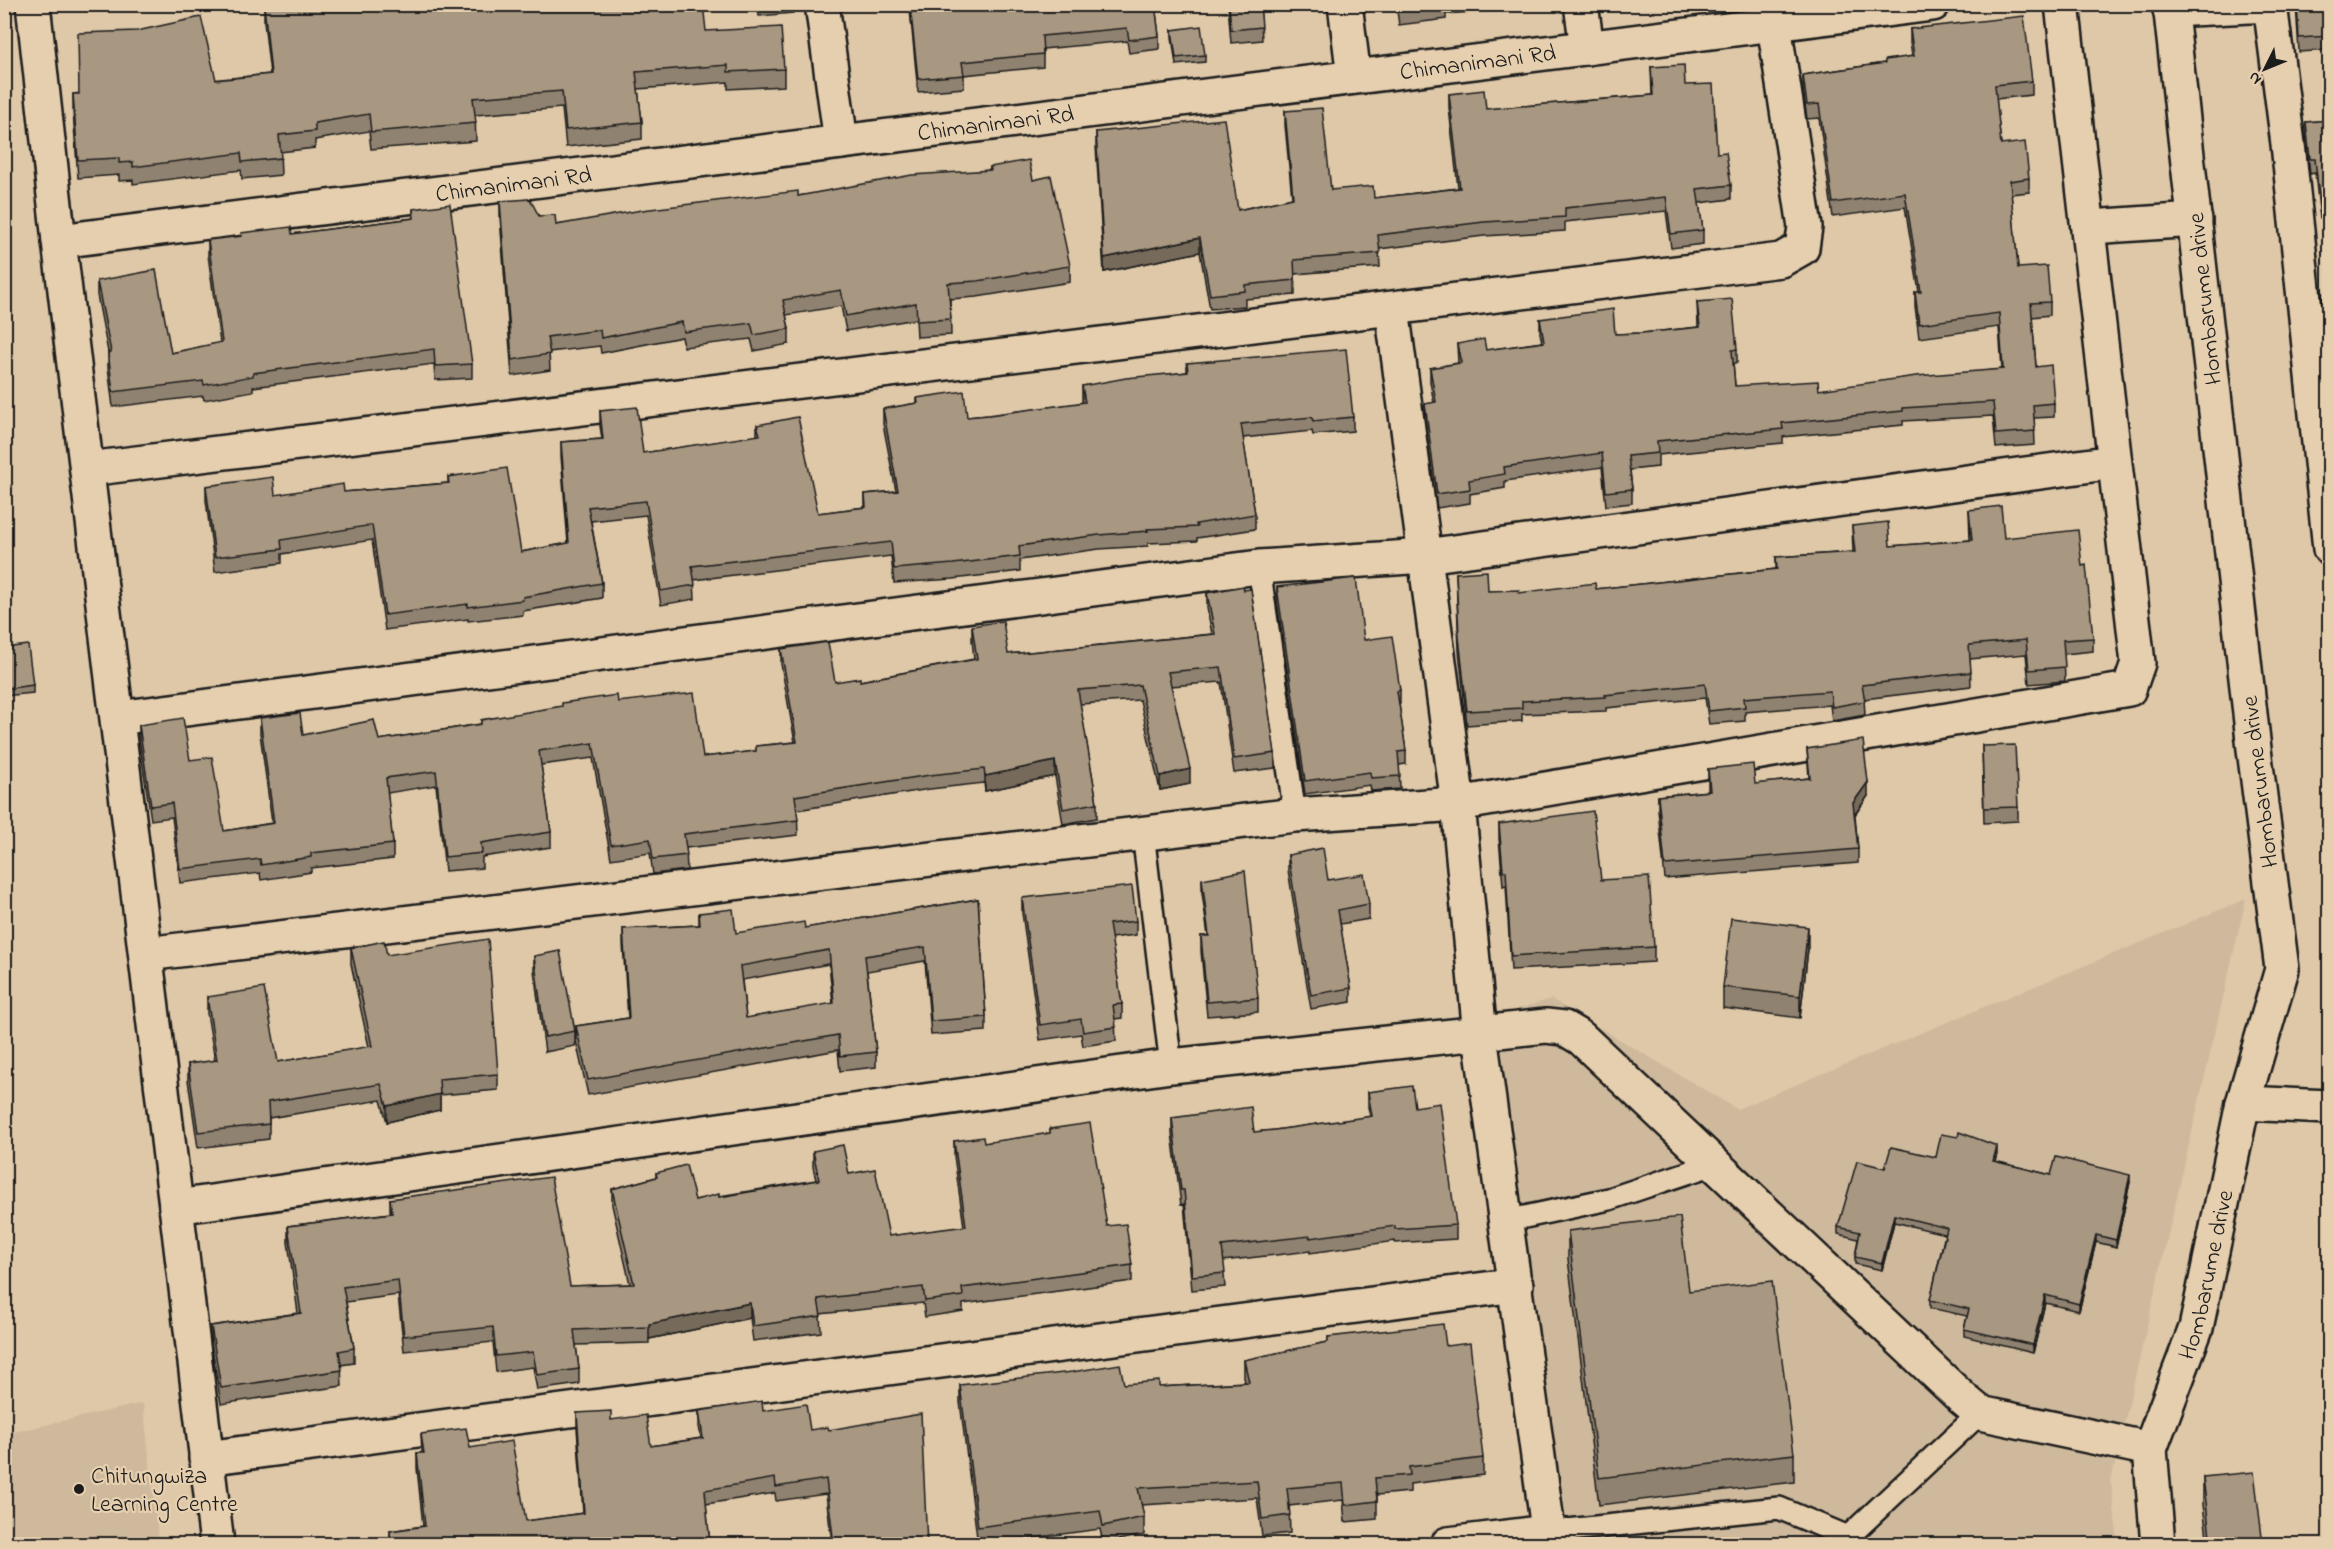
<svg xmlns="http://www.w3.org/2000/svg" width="2334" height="1549" font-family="'Indie Flower',sans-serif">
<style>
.built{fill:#ceb99c}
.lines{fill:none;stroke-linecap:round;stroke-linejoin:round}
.lane-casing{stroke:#1c1c1c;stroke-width:26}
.street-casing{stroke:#1c1c1c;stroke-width:38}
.secondary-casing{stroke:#1c1c1c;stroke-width:38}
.lane{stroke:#e6cfae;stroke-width:21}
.street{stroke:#e6cfae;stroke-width:33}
.secondary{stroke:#e6cfae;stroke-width:33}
.wall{fill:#90826f;stroke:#1c1c1c;stroke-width:1.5;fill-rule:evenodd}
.shaded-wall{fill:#766a5a;stroke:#1c1c1c;stroke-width:1.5}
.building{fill:#a89781;stroke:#1c1c1c;stroke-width:1.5;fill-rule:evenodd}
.poi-dot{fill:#1c1c1c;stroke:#e6cfae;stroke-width:2}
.labels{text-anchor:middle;stroke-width:4.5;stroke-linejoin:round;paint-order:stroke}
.street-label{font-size:24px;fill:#1c1c1c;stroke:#e6cfae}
.poi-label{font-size:24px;fill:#1c1c1c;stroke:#e6cfae;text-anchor:start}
</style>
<rect width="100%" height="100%" fill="#dec8a8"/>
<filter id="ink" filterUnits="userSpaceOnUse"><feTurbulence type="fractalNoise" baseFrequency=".0167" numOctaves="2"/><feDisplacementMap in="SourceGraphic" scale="12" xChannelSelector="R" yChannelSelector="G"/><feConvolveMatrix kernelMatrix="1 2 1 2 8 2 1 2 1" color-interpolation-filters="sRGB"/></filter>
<g filter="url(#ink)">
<path class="built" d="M2246 899 2111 1481 2118 1544H1565L1489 1018 1551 999 1737 1109Z
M143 1403 159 1544H5V1434Z"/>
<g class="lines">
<g class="lane-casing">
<path id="lane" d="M1259 567 1295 815
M1143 833 1171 1066
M1506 1221 1609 1199 1714 1164
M1548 1532 1779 1508 1848 1537
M1849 1544 1848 1537 1980 1413"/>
</g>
<g class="street-casing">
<g id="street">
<path d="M33 4 59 241 217 1544"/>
<path d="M822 4 841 142"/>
<path d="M1345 4 1354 77"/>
<path d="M1581 4 1587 48"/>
<path d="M2270 4 2288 144 2330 549"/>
<path d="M2170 10 2270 5"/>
<path d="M2090 227 2195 220"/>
<path id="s1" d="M59 241 1933 4"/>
<path d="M1392 309 1458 804 1480 1035 1550 1544"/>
<path d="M88 469 1781 260 1802 248 1805 227 1774 25"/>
<path d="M118 718 1259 567 1425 556 2114 462"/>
<path d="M146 954 1295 815 1458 804 2129 689 2138 663 2062 4"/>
<path d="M2243 1103 2330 1107"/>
<path d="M176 1207 1171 1066 1546 1026 1564 1028 1581 1038 1962 1398 1980 1413 2150 1449"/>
<path d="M206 1458 1516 1285"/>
<path d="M1448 1544 1548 1532"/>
</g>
</g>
<g class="secondary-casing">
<g id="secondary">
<path id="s2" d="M2158 1544 2150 1449 2196 1328 2243 1103 2282 969 2254 749 2170 4"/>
</g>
</g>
<use href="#lane" class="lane"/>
<use href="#street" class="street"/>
<use href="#secondary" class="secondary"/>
</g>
<path class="wall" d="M757 4H793V13L759 16Z
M910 4H1155L1159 36V49L1129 53 1127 41 1043 49V67L964 75V88L918 92 910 10Z
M1228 4H1260L1262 40 1231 43Z
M1396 4H1500V10L1446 14V19L1399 25Z
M2296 4H2330V50L2299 52Z
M264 5 298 8 706 31 784 69V86L728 89V82L638 89 642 122V139L566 147 562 108 475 115 476 141 371 149 369 131 315 140V148L280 152 281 175 242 179 241 170 133 184V180L119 181V175L78 178 73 112V94L270 74 264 22Z
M1910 29 2032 81V95L1996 99 2001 145 2029 178V192L2011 194 2018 268 2050 302V315L2032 317 2036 367 2054 403V417L2034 418 2035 445 1996 448 1993 416 1903 421V425L1783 437V443L1658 455V467L1630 470 1632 489V503L1606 506 1602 467 1505 481V488L1470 494V503L1437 508 1425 418V404L1434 403 1430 382V368L1458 363 1457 344 1486 350 1542 342 1540 333V319L1615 334 1642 333 1698 327 1697 302 1737 349V363H1733L1735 386 1819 390 2002 369 1999 327 1919 338 1915 306V292H1919L1905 207 1833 217 1819 118 1807 119 1803 89V75L1885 63 1912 56 1910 43Z
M1172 30 1205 55V62L1176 65 1172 37Z
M1651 67 1685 85 1717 153 1731 185V199L1699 203 1703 230V244L1671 248 1666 211 1565 222V231L1484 236 1379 249 1380 267 1295 274V295L1245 299V306L1210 309 1200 252 1104 272 1096 146V132L1238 210 1292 198 1285 125V111L1331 190 1374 198 1458 188 1449 108V94L1486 109 1652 95Z
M2330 120V218L2320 219 2315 173 2310 174 2306 136V122Z
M990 167 1033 180 1070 266V282L977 297 950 299 951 335 917 337 916 319 846 331 841 306 786 315 789 329V344L754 351 751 339 684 347 682 337 601 353 600 346 549 352 550 370 512 376 500 217V201L539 216 556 225 798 196 990 170Z
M413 209 472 364V378L435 380 434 364 253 387V391L204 400 203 396 113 407 108 367V352L97 295V281L171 353 220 343 208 255V240L292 234 413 218Z
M2327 296H2330V331L2327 310Z
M1187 363 1353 417V431L1313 435 1312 431 1243 438 1255 514V529L1197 538V541L1148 543V546L1099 549 1020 560V571L953 579 894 583 891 556 694 580 695 599 661 605 646 515 591 521 602 583V598L523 611V615L468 621V619L385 630 372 540 282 554V563L215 572 206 500V486L275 495 344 492 448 483V477L521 552 568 543 561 456V442L602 439 600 426V411L643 453 757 436V425L818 513 865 507V494L896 491 883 424V409L917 403V398L967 417 989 415 1082 403V386L1187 372Z
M1969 510 2004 538 2093 638V651L2064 654 2065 681 2029 684 2026 654 1970 659 1971 686 1864 699 1865 715 1832 721 1830 705 1745 712V721L1709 724 1705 698 1606 708V711L1522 714V721L1467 725 1459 651 1456 573 1488 591 1519 593 1596 589 1776 569V557L1853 552 1852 526 1890 546 1970 540Z
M1277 587 1364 640 1400 690V704H1399L1406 751V764L1399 765 1400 789 1371 791 1370 785 1305 794 1277 601Z
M1207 593 1275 753V768L1234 773 1221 682 1171 686 1190 784 1160 790 1140 700 1080 704 1097 803V818L1063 824 1055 776 985 791 984 783 930 789 797 810 798 835 686 848 687 870 653 874 650 853 611 859 593 758 541 765 551 832V847L482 857V868L445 871 436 785 387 793 393 844V859L311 868V872L261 880 260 873 180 883 172 817 151 820 139 739V725L190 760 224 831 272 823 260 733V718L303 735 379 740 481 724V720L618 702 703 757 756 751V746L795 742 781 664V649L835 682 860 681 974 659 972 640V626L1008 654 1212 634 1207 608Z
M4 648 33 685V693L4 696Z
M1982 746 2018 807V821L1984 823Z
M1807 749 1868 796 1855 815 1858 849V863L1665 879 1658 810V796L1708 791V769L1755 784 1809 778Z
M1499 824 1654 947V962L1511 970 1506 885 1503 886 1499 838Z
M1288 855 1369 904V919L1340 924 1351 988V1002L1311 1009 1288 870Z
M1202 879 1258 998V1012L1207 1016 1201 951V936H1208L1202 893Z
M1022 898 1136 921V935L1111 938 1122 1004V1018L1115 1019 1116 1041 1083 1046 1081 1034 1040 1040 1022 913Z
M978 899 986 1017V1031L931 1035 925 961 867 971 876 1052V1067L840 1071 838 1050 588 1095 576 1041V1026L628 1018 623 944V929L699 925V913L736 933 805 928ZM829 964 833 1004 746 1018 742 980Z
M351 948 387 955 498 1074V1090L440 1095V1110L387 1122 381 1100 269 1118V1139L198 1148 188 1080V1064L215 1061 207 1013V997L278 1062 369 1047 351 964Z
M1808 949 1800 1018 1723 1008V987Z
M534 956 575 1031V1046L545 1052 534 970Z
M1368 1092 1415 1107 1456 1225V1239L1395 1243V1241L1310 1253V1251L1223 1261 1225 1287 1192 1290 1184 1204 1181 1205 1172 1133V1118L1254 1132 1275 1130 1370 1117 1368 1107Z
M1050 1129 1107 1226 1132 1265V1281L963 1304V1311L925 1317 923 1303 820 1314 821 1332 753 1341 750 1318 649 1339V1343L576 1345 579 1369V1384L537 1390 533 1367 496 1372 493 1342 404 1351 398 1295 346 1302 354 1348V1363L341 1365 342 1386 221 1404 211 1342V1326L298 1313 288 1242V1226L390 1213V1199L570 1286 630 1284 612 1205V1189L656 1177V1173L695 1200 816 1180 813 1167V1151L849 1174 889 1236 964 1227 954 1156V1141L984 1143 1050 1134Z
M1997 1154 1995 1161 2051 1175 2130 1182 2116 1247 2096 1242 2079 1311 2045 1303 2033 1353 1964 1336V1329L1967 1316 1930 1308V1300L1945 1234 1894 1222 1882 1270 1855 1264V1257L1858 1239 1838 1234V1227L1885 1168 1936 1157Z
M1568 1231 1689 1291 1794 1454V1482L1599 1505 1568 1259Z
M1328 1337 1446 1346 1483 1458V1475L1410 1484V1492L1377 1495V1519L1345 1522 1343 1500 1289 1506 1290 1533 1262 1536 1257 1498 1141 1505 1144 1517V1535L1103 1543 1100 1529 978 1545 960 1402V1385L1124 1384 1159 1387 1245 1382 1244 1377V1360L1328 1342Z
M699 1411H763L810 1430H829L927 1545H832L826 1494 776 1501 775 1493 706 1504 710 1545H390V1531L423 1526 417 1468V1453H422L421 1434 470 1448 526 1521 583 1513 577 1428V1413L611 1420 651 1446 701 1438 699 1426Z
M2203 1477 2263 1545H2208L2203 1505Z"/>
<path class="shaded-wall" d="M1200 238V252L1104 272V258Z
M1055 761V776L985 791V776Z
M1190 769V784L1160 790V776Z
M1868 782V796L1853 817V803Z
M1808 927V949L1800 1018V996Z
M440 1094V1110L387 1122V1106Z
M1997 1146V1154L1993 1168V1161Z
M2130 1175V1182L2116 1247V1240Z
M1894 1215V1222L1882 1270V1263Z
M2096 1235V1242L2079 1311V1304Z
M2045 1295V1303L2033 1353V1345Z
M750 1303V1318L649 1339V1324Z"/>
<path class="building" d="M268 4H298V8L323 4H703L706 31 781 27 784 69 728 72V65L636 72 642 122 566 130 562 91 473 98 476 123 371 132 369 114 315 123V131L279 135 281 158 242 162 241 153 133 167V162L119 163V158L78 160 73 94H79L78 33 137 31 201 17 216 80 271 74 264 5Z
M910 4H1155L1159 36 1129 40 1127 28 1042 36 1043 54 962 62 964 75 918 79Z
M1229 4H1260L1262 27 1231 30Z
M1398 4H1445L1399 11Z
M2297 4H2330V36L2299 38Z
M2024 16 2032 81 1995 85 2001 145 2025 142 2029 178 2010 181 2018 268 2047 266 2050 302 2031 303 2036 367 2051 365 2054 403 2033 405 2035 431 1996 434 1993 402 1903 408V411L1782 423 1783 429 1657 441 1658 453 1628 456 1632 489 1606 492 1602 453 1504 467 1505 474 1469 480 1470 489 1437 494 1425 404 1436 402 1430 368 1461 363 1457 344 1484 339 1486 350 1544 342 1540 319 1613 309 1615 334 1642 333 1700 327 1697 302 1732 299 1737 349 1732 350 1735 386 1818 381 1819 390 1916 376 2003 369 1999 313 1919 324 1915 292H1921L1905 193 1833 203 1819 104 1807 105 1803 75 1885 63V60L1914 56 1910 29Z
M1201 26 1205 55 1176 58 1172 30Z
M1684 65 1685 85 1713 84 1717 153 1726 152 1731 185 1697 189 1703 230 1671 234 1666 197 1565 208V217L1484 222 1378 235 1380 253 1294 260 1295 280 1245 285V291L1210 295 1200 238 1104 258 1096 132 1224 119 1238 210 1293 198 1285 111 1322 108 1331 190 1373 186 1374 198 1460 188 1449 94 1484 90 1486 109 1653 95 1651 67Z
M2330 120V204L2320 205 2315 159H2310L2306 122Z
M1029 160 1033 180 1051 176 1070 266 977 281 948 283 951 319 917 321 916 303 846 316 841 290 783 300 789 329 754 335 751 323 684 332 682 322 601 338 600 330 547 337 550 354 512 360 500 201 530 199 539 216 555 215 556 225 642 210 798 191V196L912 175 991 170 990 167Z
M450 204 472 364 435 366 434 349 253 373V376L204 385 203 381 113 392 108 352H111L97 281 156 270 171 353 222 342 208 240 242 236 241 233 291 227 292 234 414 218 413 209Z
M2327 296H2330V317Z
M1346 349 1353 417 1313 421 1312 417 1241 424 1255 514 1196 524 1197 527 1147 529 1148 531 1099 535 1019 546 1020 556 953 564 894 569 891 542 692 566 695 585 661 591 646 501 588 507 602 583 523 597V600L468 607V604L385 615 372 525 281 540 282 549 215 557 206 486 273 477 275 495 343 484 344 492 449 483 448 477 507 468 521 552 569 543 561 442 603 439 600 411 637 407 643 453 760 435 757 425 798 417 818 513 866 507 865 494 898 491 883 409 918 403 917 398 964 391 967 417 989 415 1085 402 1082 386 1126 378 1188 372 1187 363Z
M2001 506 2004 538 2078 530 2082 566 2086 565 2093 638 2063 640 2065 667 2029 670 2026 640 1969 645 1971 672 1862 685 1865 701 1832 707 1830 691 1744 698 1745 707 1709 711 1705 684 1605 695 1606 697 1522 701V708L1467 711 1459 637 1456 573 1487 571 1488 591 1519 590V593L1595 583 1596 589 1777 569 1776 557 1855 552 1852 526 1888 522 1890 546 1972 540 1969 510Z
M1356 578 1364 640 1392 636 1400 690 1397 691 1406 751 1398 752 1400 776 1371 778 1370 772 1305 781 1277 587Z
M1243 586 1244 590 1251 589 1275 753 1234 759 1221 667 1168 672 1190 769 1160 776 1140 685 1078 690 1097 803 1063 809 1055 761 985 776 984 769 930 775 795 796 798 820 684 834 687 855 653 859 650 839 611 845 593 743 539 751 551 832 481 843 482 853 445 857 436 771 386 778 393 844 311 853V857L261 865 260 859 180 869 172 803 151 806 139 725 183 718 190 760 212 757 224 831 274 823 260 718 300 713 303 735 374 720 379 740 481 724V720L562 706V703L617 695 618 702 694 693 703 757 756 751V746L797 742 781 649 828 642 835 682 860 678V681L977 659 972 626 1003 621 1008 654 1215 634 1207 593Z
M28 645 33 685 4 689V648Z
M1863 740 1868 782 1853 803 1858 849 1665 865 1658 796 1710 791 1708 769 1753 764 1755 784 1810 778 1807 749Z
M2015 745 2018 807 1984 808 1982 746Z
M1593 811 1601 880 1649 877 1654 947 1511 956 1506 871H1503L1499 824Z
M1323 848 1328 880 1364 874 1369 904 1338 910 1351 988 1311 995 1288 855Z
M1245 871 1258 998 1207 1002 1201 936H1209L1202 879Z
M1132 886 1136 921 1109 924 1122 1004 1113 1005 1116 1027 1083 1032 1081 1019 1040 1025 1022 898Z
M978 899 986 1017 931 1021 925 947 865 956 876 1052 840 1056 838 1035 588 1080 576 1026 629 1018 623 929 700 925 699 913 733 909 736 933 804 922 805 928ZM829 950 834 1003 746 1018 740 966Z
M1731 918 1808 927 1800 996 1723 987Z
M488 939 498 1074 439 1079 440 1094 387 1106 381 1084 268 1102 269 1124 198 1132 188 1064 217 1060 207 997 264 988 278 1062 372 1046 351 948 384 941 387 955Z
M560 951 575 1031 545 1037 534 956Z
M1412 1086 1415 1107 1440 1103 1456 1225 1395 1229V1226L1310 1238V1236L1222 1246 1225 1273 1192 1276 1184 1190H1181L1172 1118 1251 1107 1254 1132 1275 1130 1372 1116 1368 1092Z
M1090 1123 1107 1226 1126 1224 1132 1265 962 1288 963 1296 925 1301 923 1287 818 1299 821 1316 753 1326 750 1303 649 1324V1327L574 1330 579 1369 537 1375 533 1352 496 1356 493 1327 404 1336 398 1280 343 1287 354 1348 339 1351 342 1370 221 1388 211 1326 301 1313 288 1226 392 1213 390 1199 551 1177 570 1286 634 1284 612 1189 657 1177 656 1173 686 1165 695 1200 719 1194V1197L819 1180 813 1151 843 1145 849 1174 875 1169 889 1236 966 1226 954 1141 983 1137 984 1143 1050 1133V1129Z
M1959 1132 1997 1146 1993 1161 2051 1175 2056 1157 2130 1175 2116 1240 2096 1235 2079 1304 2045 1295 2033 1345 1964 1329 1969 1309 1930 1300 1947 1228 1894 1215 1882 1263 1855 1257 1860 1232 1838 1227 1857 1161 1885 1168 1891 1147 1936 1157 1941 1134 1958 1137Z
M1680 1217 1689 1291 1772 1281 1794 1454 1599 1478 1568 1231Z
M1443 1324 1446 1346 1470 1343 1483 1458 1409 1467 1410 1475 1375 1478 1377 1501 1345 1505 1343 1483 1287 1488 1290 1515 1262 1519 1257 1481 1138 1488 1144 1517 1103 1526 1100 1511 978 1527 960 1385 1072 1372 1120 1364 1124 1384 1159 1381V1387L1249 1382 1244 1360 1328 1342V1337Z
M762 1401 763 1411 806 1404 810 1430 828 1427 829 1430 921 1414 927 1545H834L826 1479 776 1487 775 1478 705 1490 710 1545H391L390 1531 425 1526 417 1453H424L421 1434 466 1428 470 1448 512 1441 526 1521 584 1513 577 1413 611 1411V1420L646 1415 651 1446 703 1438 699 1411Z
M2254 1472 2263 1545H2211L2203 1477Z"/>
</g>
<circle class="poi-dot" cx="79" cy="1489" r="6"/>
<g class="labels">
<g class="street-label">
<text dy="8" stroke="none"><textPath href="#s1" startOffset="1430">Chimanimani Rd</textPath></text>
<text dy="8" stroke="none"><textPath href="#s1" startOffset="944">Chimanimani Rd</textPath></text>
<text dy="8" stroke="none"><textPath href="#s1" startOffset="458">Chimanimani Rd</textPath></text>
<text transform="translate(2204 299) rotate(-96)" y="8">Hombarume drive</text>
<text transform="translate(2259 782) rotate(-97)" y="8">Hombarume drive</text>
<text dy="8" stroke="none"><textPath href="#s2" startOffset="279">Hombarume drive</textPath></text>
</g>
<g class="poi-label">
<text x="91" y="1483">Chitungwiza<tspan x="91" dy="28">Learning Centre</tspan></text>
</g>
</g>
<rect width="2334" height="1549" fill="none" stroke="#e6cfae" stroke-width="24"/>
<rect x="12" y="12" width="2310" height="1525" fill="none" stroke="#1c1c1c" stroke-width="2" filter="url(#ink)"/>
<g transform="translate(2265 69) rotate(227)" stroke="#e6cfae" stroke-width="4.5" paint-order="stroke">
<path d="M0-4.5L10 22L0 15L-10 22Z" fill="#1c1c1c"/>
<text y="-9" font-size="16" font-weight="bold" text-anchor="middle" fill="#1c1c1c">N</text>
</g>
</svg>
